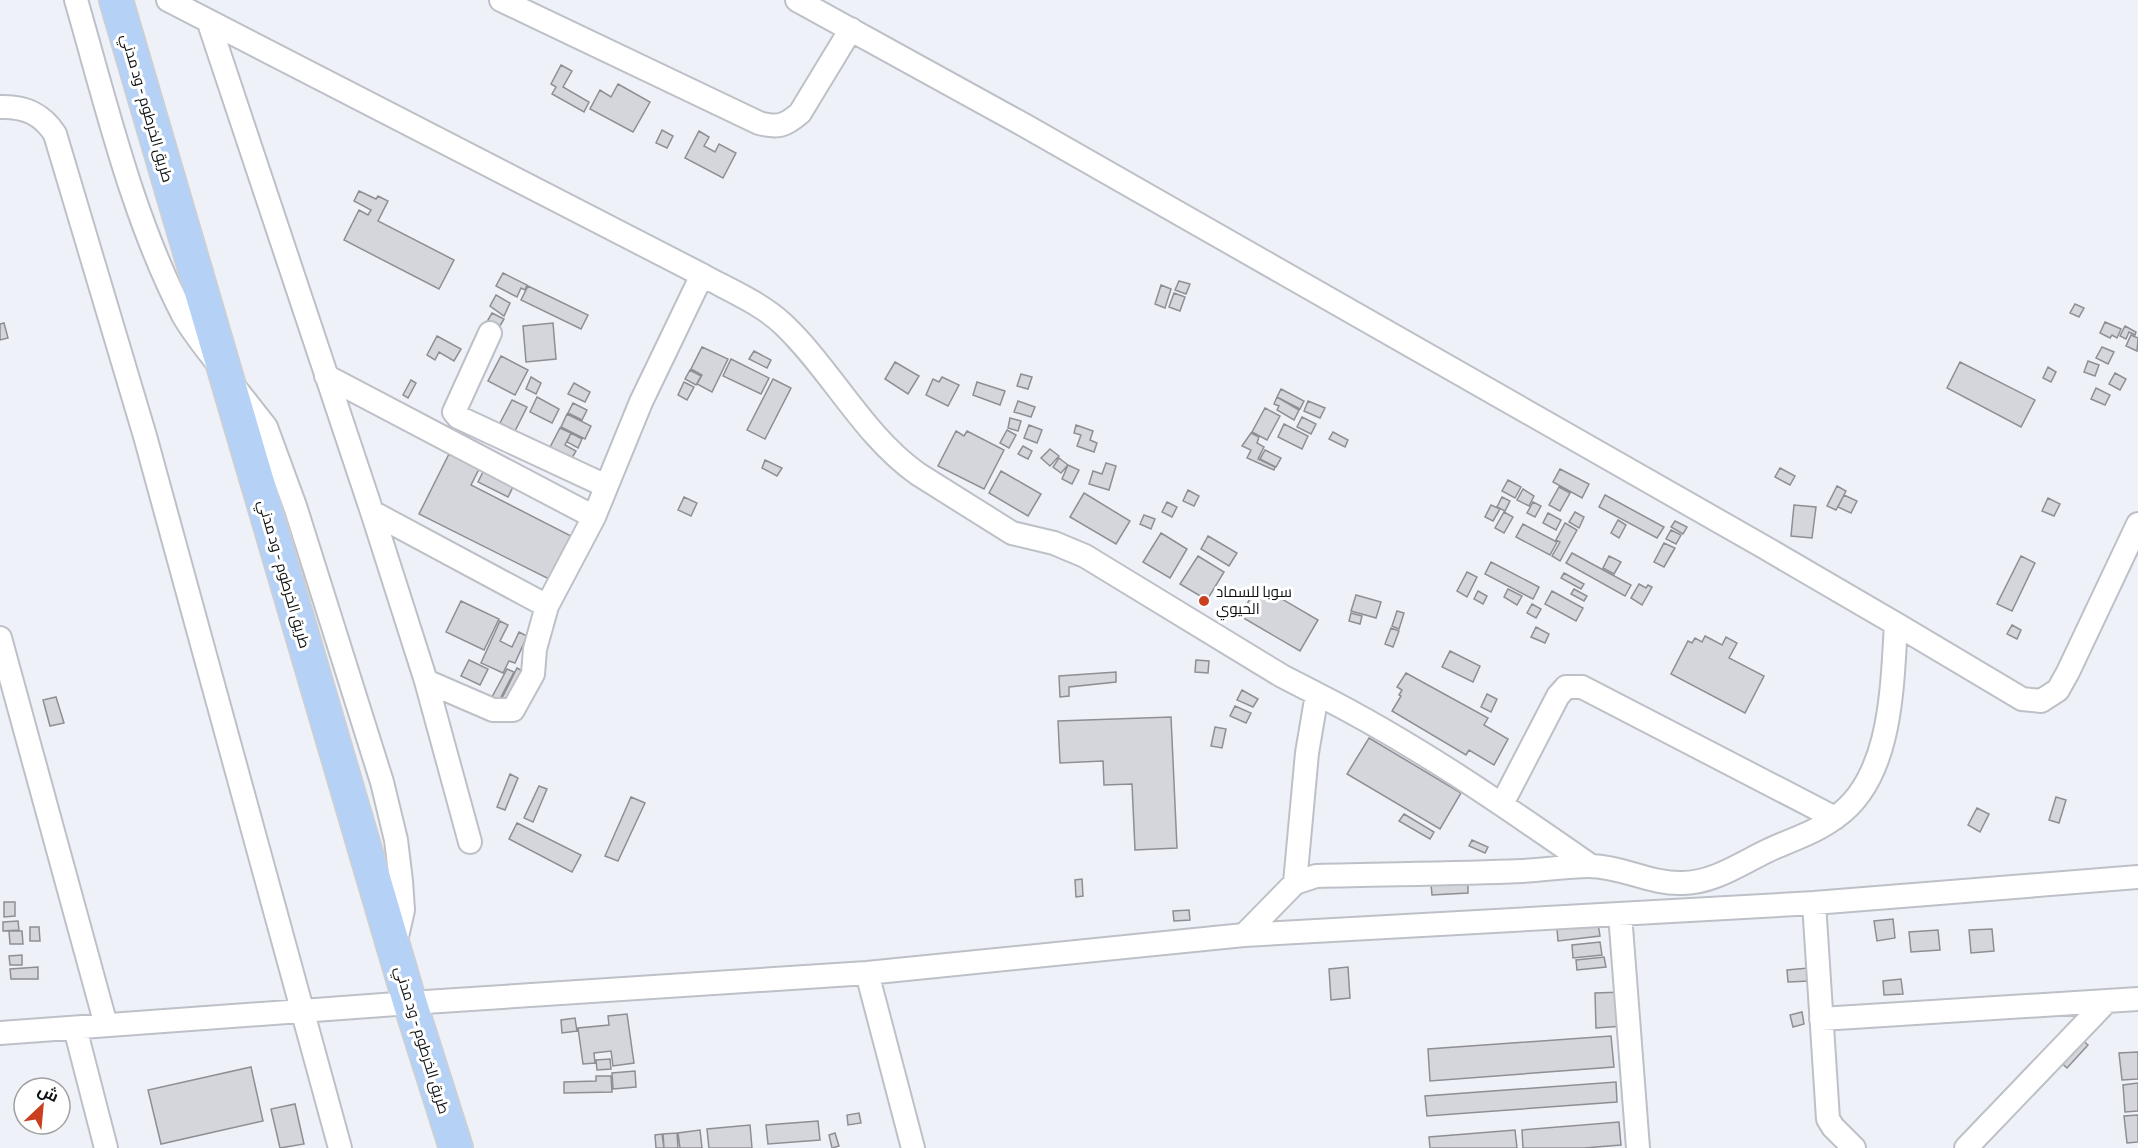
<svg xmlns="http://www.w3.org/2000/svg" width="2138" height="1148" font-family="Commissioner,Cairo,sans-serif">
<style>
.building{fill:#d5d5dc;stroke:#8e8e94;stroke-width:1.5}
.lines{fill:none;stroke-linecap:round;stroke-linejoin:round}
.minor-casing{stroke:#bdc1c7;stroke-width:26}
.highway-casing{stroke:#cfcfd0;stroke-width:36}
.minor{stroke:#fff;stroke-width:22}
.highway{stroke:#b6d1f6;stroke-width:33}
.poi-dot{fill:#c93f20;stroke:#fff;stroke-width:2}
.labels{text-anchor:middle;stroke-width:6;stroke-linejoin:round;paint-order:stroke}
.street-label{font-size:15px;fill:#0e1012;stroke:#fff}
.poi-label{font-size:15px;fill:#0e1012;stroke:#fff;text-anchor:start}
</style>
<rect width="100%" height="100%" fill="#eef2f8"/>
<path class="building" d="M561 65 572 71 563 87 589 102 584 112 552 94 556 87 551 84Z
M618 84 650 102 633 132 590 109 600 90 611 97Z
M662 130 673 136 667 148 656 143Z
M699 131 709 137 704 146 715 152 719 144 736 153 723 178 685 158Z
M359 191 376 199 378 196 388 201 378 221 454 260 439 289 344 240 359 210 368 215 371 210 354 201Z
M503 273 527 285 525 290 521 288 517 297 496 286Z
M1179 281 1190 284 1186 294 1175 290Z
M1161 285 1171 289 1165 308 1155 304Z
M528 286 588 315 581 329 521 300Z
M1174 293 1185 297 1180 311 1169 307Z
M496 295 510 303 504 316 490 306Z
M2075 304 2084 308 2079 317 2070 313Z
M492 313 504 319 497 331 485 325Z
M2105 322 2121 329 2117 338 2112 335 2110 338 2100 333Z
M4 323 8 338 0 340V324Z
M553 323 556 359 526 362 523 326Z
M2125 326 2136 332 2135 335 2129 332 2126 339 2120 336Z
M2131 335 2138 338 2137 351 2126 346Z
M437 336 461 349 454 361 439 352 435 360 427 355Z
M702 347 728 359 712 392 697 384 702 375 691 369Z
M2102 347 2114 352 2108 364 2096 358Z
M754 351 771 360 767 368 749 359Z
M501 356 528 370 515 395 488 381Z
M731 359 769 378 761 394 723 376Z
M2088 361 2099 365 2095 376 2084 372Z
M895 362 919 376 908 394 885 379Z
M1960 362 2035 400 2021 427 1947 388Z
M2048 367 2056 372 2051 382 2043 378Z
M690 370 701 376 696 385 685 379Z
M2115 373 2126 379 2120 390 2109 384Z
M1021 374 1032 377 1028 389 1017 386Z
M531 377 541 383 536 394 526 389Z
M942 377 959 385 948 406 926 395 933 379 939 382Z
M773 379 791 388 765 439 747 430Z
M411 380 416 383 408 398 403 395Z
M684 382 694 387 687 400 678 395Z
M977 382 1005 391 1000 405 973 395Z
M574 383 590 392 585 402 568 394Z
M2096 388 2110 395 2105 405 2091 399Z
M1281 389 1304 401 1300 409 1277 397Z
M537 397 559 409 552 423 530 412Z
M1277 397 1299 410 1294 420 1277 410 1279 406 1274 404Z
M512 400 527 407 515 431 500 423Z
M1018 401 1035 407 1031 417 1014 412Z
M1308 401 1325 408 1320 418 1304 411Z
M573 403 587 410 582 420 568 413Z
M1265 408 1280 416 1267 440 1252 432Z
M567 414 591 426 585 439 561 427Z
M1302 417 1316 424 1311 434 1297 427Z
M1010 418 1021 421 1018 431 1008 428Z
M1284 424 1308 436 1302 449 1278 437Z
M1029 425 1042 430 1037 443 1024 438Z
M1076 425 1093 431 1090 440 1097 443 1094 452 1077 446 1081 435 1074 433Z
M560 428 571 433 565 445 576 451 569 463 547 453Z
M1007 430 1016 435 1009 448 1000 443Z
M956 431 964 436 967 431 1004 450 984 489 938 466Z
M1333 432 1348 440 1345 447 1329 439Z
M571 433 582 439 578 448 567 442Z
M1251 433 1259 437 1257 443 1264 447 1258 459 1275 467 1274 470 1247 458 1251 450 1242 446Z
M1023 446 1032 451 1028 459 1018 454Z
M1050 449 1059 456 1050 466 1041 458Z
M1265 450 1281 458 1276 467 1260 459Z
M449 454 479 469 471 485 573 537 551 580 419 514Z
M1059 458 1068 465 1061 473 1053 467Z
M765 460 782 468 777 476 762 468Z
M1106 463 1116 466 1109 490 1089 484 1093 471 1102 474Z
M1068 465 1079 470 1072 484 1062 479Z
M1780 468 1795 476 1790 485 1775 477Z
M1560 469 1589 484 1582 498 1553 482Z
M484 470 514 485 508 497 478 482Z
M1001 471 1041 494 1028 516 989 493Z
M1508 480 1521 487 1515 498 1502 491Z
M1837 486 1846 491 1836 510 1827 506Z
M1559 487 1570 493 1560 511 1549 505Z
M1523 489 1534 496 1529 506 1517 500Z
M1188 490 1199 496 1194 506 1183 501Z
M1084 493 1130 521 1116 544 1070 517Z
M1605 495 1664 527 1657 538 1599 507Z
M1844 495 1857 501 1851 513 1838 507Z
M684 497 697 503 691 516 678 510Z
M1502 497 1510 501 1505 511 1497 507Z
M2048 498 2060 504 2054 516 2042 511Z
M1167 502 1177 507 1172 517 1162 512Z
M1533 502 1541 506 1535 517 1527 513Z
M1491 505 1500 509 1493 521 1485 517Z
M1794 505 1816 507 1812 538 1791 536Z
M1504 512 1513 517 1504 533 1495 528Z
M1575 512 1584 517 1579 528 1569 522Z
M1548 513 1561 520 1556 530 1543 523Z
M1144 515 1155 519 1151 529 1140 524Z
M1618 520 1626 525 1619 538 1611 533Z
M1675 521 1687 527 1683 534 1671 527Z
M1565 523 1577 530 1560 561 1552 556 1560 542 1556 540Z
M1523 524 1557 542 1550 555 1516 537Z
M1671 530 1681 535 1676 544 1666 539Z
M1161 533 1187 549 1170 578 1143 562Z
M1208 536 1237 553 1229 566 1201 549Z
M1664 543 1675 548 1664 567 1654 562Z
M1572 553 1631 585 1625 596 1566 563Z
M1198 556 1224 572 1207 600 1180 584Z
M1609 556 1621 562 1614 574 1603 568Z
M2021 556 2035 563 2012 611 1997 604Z
M1491 562 1539 587 1533 599 1485 574Z
M1467 572 1477 577 1467 597 1457 591Z
M1564 573 1584 584 1581 589 1561 578Z
M1639 584 1646 588 1648 585 1652 587 1642 605 1631 598Z
M1258 585 1318 620 1300 651 1240 616Z
M1508 589 1522 596 1517 605 1504 597Z
M1574 589 1587 596 1584 601 1571 594Z
M1478 591 1487 596 1483 604 1474 599Z
M1552 591 1583 608 1576 621 1545 604Z
M1356 595 1381 602 1376 618 1351 611Z
M461 601 499 619 484 650 446 632Z
M1532 604 1541 609 1536 618 1527 613Z
M1397 611 1404 613 1399 629 1392 626Z
M1351 613 1362 616 1360 624 1349 621Z
M500 621 508 625 500 641 512 647 519 632 527 636 515 663 509 661 503 673 481 663Z
M2012 625 2021 630 2017 639 2007 634Z
M1536 627 1549 634 1545 643 1531 637Z
M1391 628 1399 631 1393 647 1385 644Z
M1705 636 1722 645 1726 637 1737 643 1729 658 1764 676 1745 713 1671 674 1688 641 1692 643 1695 638 1702 642Z
M1450 651 1480 666 1473 682 1442 667Z
M469 660 488 669 480 685 461 676Z
M1196 660 1209 661 1208 673 1195 672Z
M517 668 529 675 512 706 501 700Z
M507 669 514 672 499 701 492 697Z
M1116 672V682L1069 687V696L1060 697 1059 676Z
M1406 673 1488 718 1484 725 1508 739 1494 765 1469 750 1466 755 1392 711 1401 696 1399 695 1402 690 1397 687Z
M1242 690 1258 699 1253 707 1237 700Z
M1487 694 1497 699 1491 712 1481 707Z
M56 697 64 723 50 726 43 700Z
M1235 706 1251 713 1246 723 1230 716Z
M1171 717 1177 848 1135 850 1132 784 1104 785 1103 761 1060 763 1058 721Z
M1215 727 1226 729 1222 748 1211 746Z
M1369 738 1461 793 1440 829 1347 774Z
M510 774 518 778 505 810 497 807Z
M539 786 547 789 533 822 524 818Z
M631 797 645 803 618 861 605 856Z
M2056 797 2066 800 2059 823 2049 820Z
M1977 808 1989 814 1980 832 1968 825Z
M1404 814 1434 832 1430 839 1399 821Z
M517 823 581 855 572 872 509 839Z
M1472 840 1488 847 1485 853 1469 846Z
M1082 879 1083 896 1076 897 1075 880Z
M1468 883V893L1432 895 1431 884Z
M4 902H15V916L4 917Z
M1189 910 1190 920 1174 921 1173 911Z
M1893 919 1895 938 1877 941 1874 921Z
M18 921 19 930 3 931V922Z
M1598 924 1600 936 1558 941 1557 929Z
M30 927H39L40 941H30Z
M1992 929 1994 951 1971 953 1969 930Z
M1938 930 1940 950 1911 952 1909 932Z
M9 931H22L23 944H10Z
M1600 942 1602 955 1573 958 1572 945Z
M22 955V965H10L9 956Z
M1604 957 1606 967 1577 970 1576 960Z
M38 967V979H11L10 969Z
M1348 967 1350 998 1331 1000 1329 969Z
M1808 968 1810 981 1788 982 1787 970Z
M1901 979 1903 994 1884 995 1883 981Z
M1623 992 1624 1026 1596 1028 1595 993Z
M1802 1012 1804 1024 1793 1027 1790 1015Z
M627 1014 634 1063 613 1066 611 1051 594 1053 595 1063 583 1064 578 1028 609 1025 608 1016Z
M575 1018 577 1031 562 1033 561 1020Z
M1611 1036 1614 1067 1430 1081 1428 1049Z
M2079 1037 2088 1045 2067 1068 2058 1060Z
M2138 1052V1079L2122 1080 2119 1053Z
M610 1059 611 1069 597 1070 596 1060Z
M251 1067 263 1121 161 1144 148 1090Z
M635 1071 636 1087 613 1089 612 1073Z
M596 1076H611L612 1092 564 1093V1082L596 1081Z
M1616 1082 1617 1102 1427 1116 1425 1096Z
M2138 1083V1111L2125 1112 2123 1085Z
M295 1104 304 1144 280 1148 271 1109Z
M859 1113 861 1123 848 1125 847 1115Z
M2138 1115V1142L2127 1143 2124 1116Z
M818 1121 820 1140 768 1144 766 1125Z
M1619 1122 1621 1145 1584 1148H1523L1522 1130Z
M750 1125 752 1148H709L707 1129Z
M700 1130 702 1148H680L678 1133Z
M1515 1130 1517 1148H1430L1429 1137Z
M677 1133 678 1148H664L663 1134Z
M835 1133 839 1146 832 1148 829 1135Z
M662 1134 664 1148H656L655 1135Z"/>
<g class="lines">
<g class="minor-casing">
<path id="minor" d="M76 0C107 107 132 216 183 315 192 331 204 346 215 360
M168 0 702 275C729 290 761 303 784 325 832 371 863 435 918 474L1012 533 1054 543 1085 556 1282 676 1317 694 1307 753 1295 883
M501 0 759 123C778 128 785 126 800 113L851 29
M797 0 1024 125 1764 547 1896 624C1892 687 1892 778 1836 817 1815 833 1790 840 1767 851 1740 864 1713 883 1682 883 1650 884 1621 866 1589 866 1566 866 1544 870 1521 871 1453 874 1384 874 1316 876L1295 883 1244 935
M209 23 372 512 426 681 470 842
M0 107C25 106 42 114 55 134L145 436 340 1148
M490 333 454 412 458 417 606 486
M326 376 594 517
M236 389 266 427 295 506 382 782 396 840 401 881 403 910 395 945
M372 512 547 606
M1896 624 2022 699 2041 701 2058 690 2068 672 2138 524
M0 638 106 1025
M426 681 493 710H513L533 674 535 649 547 606 594 517 641 402 702 275
M1317 694C1414 743 1502 804 1591 866
M1502 804 1558 696 1566 687H1582L1835 818
M1814 903 1828 1119 1833 1127 1854 1148
M1620 914 1638 1148
M867 973 913 1148
M1821 1019 2138 999
M75 1028 106 1148
M0 1033 410 1003 867 973 1244 935 1814 903 2138 877
M1966 1148 2106 1002"/>
</g>
<g class="highway-casing">
<path id="highway" d="M116 0 410 1003 456 1148"/>
</g>
<use href="#minor" class="minor"/>
<use href="#highway" class="highway"/>
</g>
<circle class="poi-dot" cx="1204" cy="601" r="6"/>
<g class="labels">
<g class="street-label">
<text transform="translate(147 108) rotate(74)" y="5">طريق الخرطوم - ود مدني</text>
<text transform="translate(284 574) rotate(74)" y="5">طريق الخرطوم - ود مدني</text>
<text transform="translate(422 1040) rotate(73)" y="5">طريق الخرطوم - ود مدني</text>
</g>
<g class="poi-label">
<text x="1216" y="597">سوبا للسماد<tspan x="1216" dy="17">الحيوي</tspan></text>
</g>
</g>
<g transform="translate(42 1106) rotate(26)"><circle r="28" fill="#ffffff" stroke="#9f9fa0" stroke-width="1.5"/>
<path d="M0-4.5L10 22L0 15L-10 22Z" fill="#c93f20"/>
<text y="-9" font-size="16" font-weight="bold" text-anchor="middle" fill="#0e1012">ش</text>
</g>
</svg>
